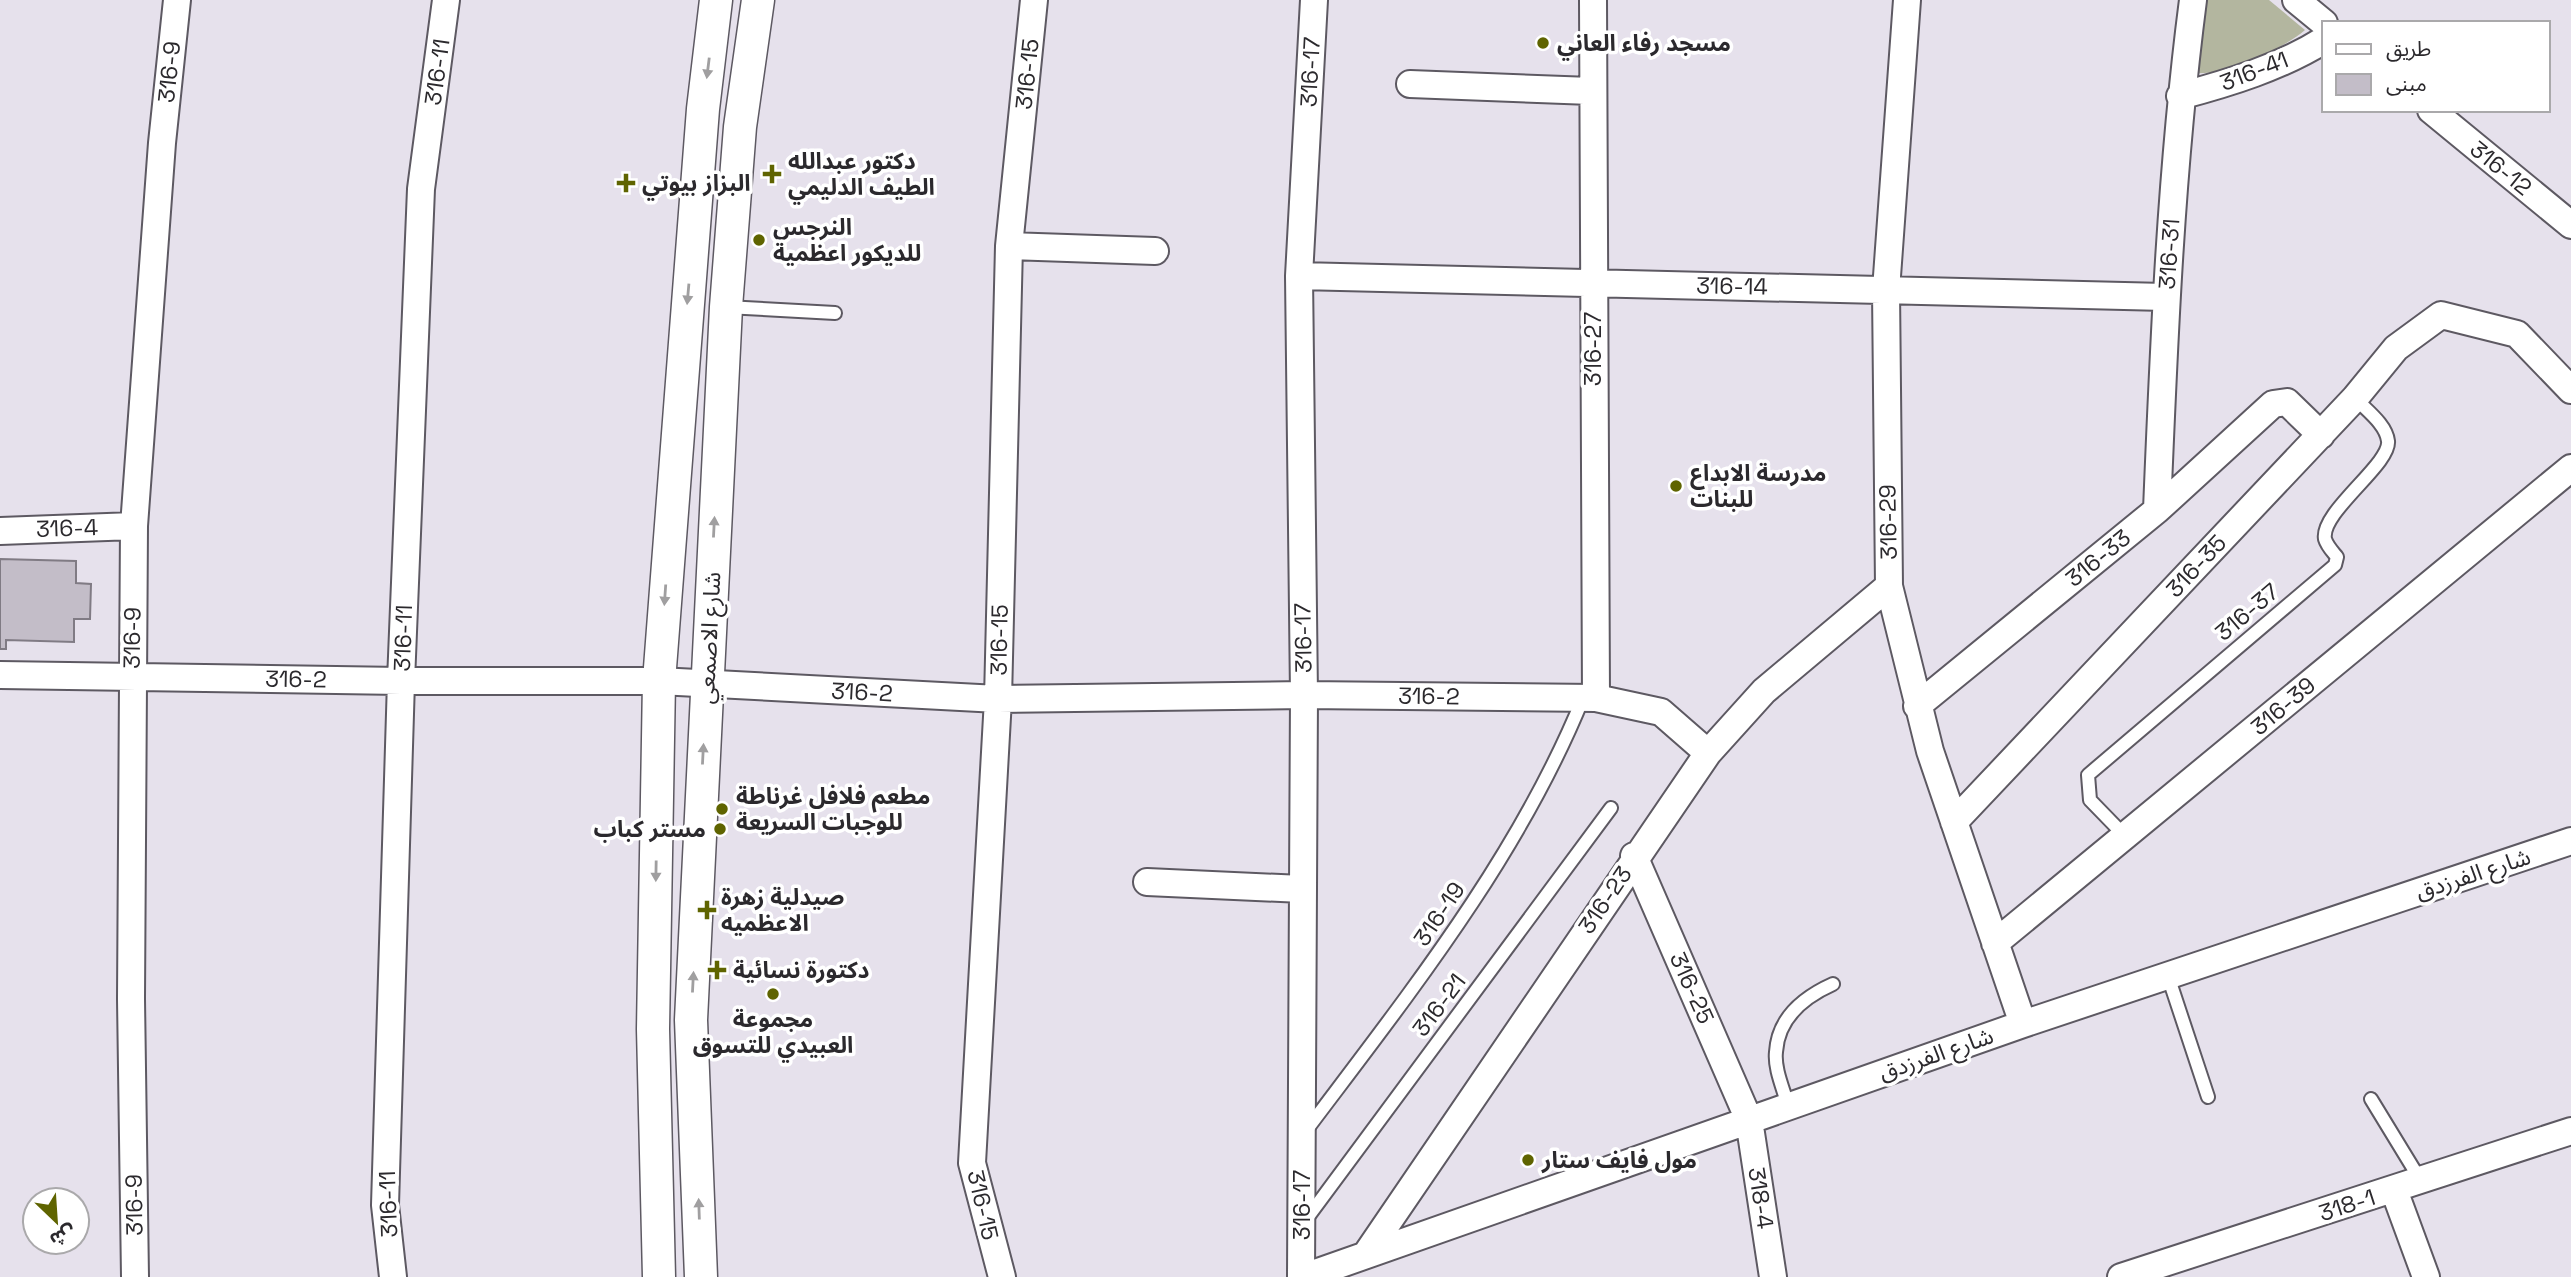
<svg xmlns="http://www.w3.org/2000/svg" width="2571" height="1277" font-family="'Space Grotesk','Noto Sans Arabic',sans-serif">
<style>
.green{fill:#b3b69f}
.building{fill:#c3bdc8;stroke:#807b84;stroke-width:2}
.lines{fill:none;stroke-linecap:round;stroke-linejoin:round}
.service-casing{stroke:#5d5962;stroke-width:16}
.minor-casing{stroke:#5d5962;stroke-width:30}
.tertiary-casing{stroke:#5d5962;stroke-width:35}
.service{stroke:#fff;stroke-width:12}
.minor{stroke:#fff;stroke-width:26}
.tertiary{stroke:#fff;stroke-width:32}
.oneway{fill:#a09fa0}
.poi-dot{fill:#5f6400;stroke:#fff;stroke-width:2.5}
.labels{text-anchor:middle;stroke-width:7;stroke-linejoin:round;paint-order:stroke}
.poi-label{font-size:23px;font-weight:bold;fill:#2b292d;stroke:#fff;text-anchor:start}
.street-label{font-size:23px;fill:#2b292d;stroke:#fff}
</style>
<rect width="100%" height="100%" fill="#e6e1ec"/>
<path class="green" d="M2206 0H2269L2305 30C2283 49 2224 76 2195 73Z"/>
<path class="building" d="M0 559 76 561V583L91 584 90 619H74V642L6 640V649H0Z"/>
<g class="lines">
<g class="service-casing">
<path id="service" d="M726 307 835 313
M2125 836 2090 800 2088 775 2335 565 2337 557C2333 552 2327 546 2325 539 2320 512 2391 464 2388 441 2386 424 2366 410 2355 398
M2168 976 2208 1097
M2371 1099 2421 1181
M1788 1106C1784 1090 1774 1069 1776 1052 1778 1017 1804 997 1833 984
M1305 1132C1408 995 1518 858 1583 698
M1305 1221 1611 808"/>
</g>
<g class="minor-casing">
<path id="minor" d="M1593 0 1596 698
M1907 0 1886 290 1889 586 1930 751 2023 1024
M2296 0 2324 23
M1410 84 1591 91
M2180 96C2229 83 2281 67 2324 40
M2431 110 2571 225
M1009 246 1155 251
M1299 276 2165 297
M2157 510C2164 339 2171 169 2193 0
M0 531 134 526
M0 675 401 681H659L998 699 1304 695 1596 698 1661 712 1708 753
M1917 706 2157 510 2273 404 2287 402 2321 435
M1954 822 2355 398 2396 348 2441 315 2517 334 2571 390
M1634 856 1749 1120 1773 1277
M1147 882 1302 889
M1995 943 2571 468
M2394 1190 2426 1277
M1367 1253 1708 753 1764 691 1889 586
M135 1277 131 999 134 526 162 143 177 0
M393 1277 385 1205 401 681 421 189 446 0
M1002 1277 972 1163 998 699 1009 246 1034 0
M1301 1277 1304 695 1299 276 1314 0
M1304 1277 2023 1024 2571 841
M2121 1277 2571 1131"/>
</g>
<g class="tertiary-casing">
<path id="tertiary" d="M659 1277 653 1029 659 681 703 109 716 0
M701 1277 691 1020 726 307 740 127 758 0"/>
</g>
<use href="#service" class="service"/>
<use href="#minor" class="minor"/>
<use href="#tertiary" class="tertiary"/>
</g>
<defs><path id="oneway-solid" d="M-6-.8H1V-3.2L6.5 0L1 3.2V.8H-6Z" transform="scale(1.75)"/></defs>
<g class="oneway">
<use href="#oneway-solid" transform="translate(708 68) rotate(97)"/>
<use href="#oneway-solid" transform="translate(688 294) rotate(95)"/>
<use href="#oneway-solid" transform="translate(714 527) rotate(-87)"/>
<use href="#oneway-solid" transform="translate(665 595) rotate(94)"/>
<use href="#oneway-solid" transform="translate(703 754) rotate(-87)"/>
<use href="#oneway-solid" transform="translate(656 871) rotate(91)"/>
<use href="#oneway-solid" transform="translate(693 982) rotate(-87)"/>
<use href="#oneway-solid" transform="translate(699 1209) rotate(-92)"/>
</g>
<g class="poi-dot">
<circle cx="1543" cy="43" r="7"/>
<path d="M768.5 163.5h7v7h7v7h-7v7h-7v-7h-7v-7h7z"/>
<path d="M622.5 172.5h7v7h7v7h-7v7h-7v-7h-7v-7h7z"/>
<circle cx="759" cy="240" r="7"/>
<circle cx="1676" cy="486" r="7"/>
<circle cx="722" cy="809" r="7"/>
<circle cx="720" cy="829" r="7"/>
<path d="M703.5 899.5h7v7h7v7h-7v7h-7v-7h-7v-7h7z"/>
<path d="M713.5 959.5h7v7h7v7h-7v7h-7v-7h-7v-7h7z"/>
<circle cx="773" cy="994" r="7"/>
<circle cx="1528" cy="1160" r="7"/>
</g>
<g class="labels">
<g class="poi-label">
<text x="1557" y="51">مسجد رفاء العاني</text>
<text x="788" y="169">دكتور عبدالله<tspan x="788" dy="26">الطيف الدليمي</tspan></text>
<text x="642" y="191">البزاز بيوتي</text>
<text x="773" y="235">النرجس<tspan x="773" dy="26">للديكور اعظمية</tspan></text>
<text x="1690" y="481">مدرسة الابداع<tspan x="1690" dy="26">للبنات</tspan></text>
<text x="736" y="804">مطعم فلافل غرناطة<tspan x="736" dy="26">للوجبات السريعة</tspan></text>
<text x="706" y="837" text-anchor="end">مستر كباب</text>
<text x="721" y="905">صيدلية زهرة<tspan x="721" dy="26">الاعظميه</tspan></text>
<text x="733" y="978">دكتورة نسائية</text>
<text x="773" y="1027" text-anchor="middle">مجموعة<tspan x="773" dy="26">العبيدي للتسوق</tspan></text>
<text x="1542" y="1168">مول فايف ستار</text>
</g>
<g class="street-label">
<text transform="translate(2254 71) rotate(-21)" y="8">316-41</text>
<text transform="translate(169 72) rotate(-84)" y="8">316-9</text>
<text transform="translate(437 72) rotate(-82)" y="8">316-11</text>
<text transform="translate(1310 72) rotate(-87)" y="8">316-17</text>
<text transform="translate(1027 74) rotate(-84)" y="8">316-15</text>
<text transform="translate(2501 168) rotate(39)" y="8">316-12</text>
<text transform="translate(2169 254) rotate(-86)" y="8">316-31</text>
<text transform="translate(1732 286) rotate(1)" y="8">316-14</text>
<text transform="translate(1593 349) rotate(-90)" y="8">316-27</text>
<text transform="translate(1888 522) rotate(-91)" y="8">316-29</text>
<text transform="translate(67 528) rotate(-2)" y="8">316-4</text>
<text transform="translate(2098 558) rotate(-39)" y="8">316-33</text>
<text transform="translate(2196 566) rotate(-47)" y="8">316-35</text>
<text transform="translate(2247 612) rotate(-40)" y="8">316-37</text>
<text transform="translate(132 638) rotate(-89)" y="8">316-9</text>
<text transform="translate(403 638) rotate(-88)" y="8">316-11</text>
<text transform="translate(709 638) rotate(-87)" y="8">شارع الاصمعي</text>
<text transform="translate(1303 638) rotate(-91)" y="8">316-17</text>
<text transform="translate(999 640) rotate(-89)" y="8">316-15</text>
<text transform="translate(296 679) rotate(1)" y="8">316-2</text>
<text transform="translate(862 692) rotate(3)" y="8">316-2</text>
<text transform="translate(1429 696) rotate(1)" y="8">316-2</text>
<text transform="translate(2283 706) rotate(-40)" y="8">316-39</text>
<text transform="translate(2473 874) rotate(-18)" y="8">شارع الفرزدق</text>
<text transform="translate(1605 900) rotate(-56)" y="8">316-23</text>
<text transform="translate(1439 914) rotate(-56)" y="8">316-19</text>
<text transform="translate(1692 988) rotate(66)" y="8">316-25</text>
<text transform="translate(1439 1005) rotate(-53)" y="8">316-21</text>
<text transform="translate(1936 1054) rotate(-19)" y="8">شارع الفرزدق</text>
<text transform="translate(1761 1198) rotate(81)" y="8">318-4</text>
<text transform="translate(388 1204) rotate(-92)" y="8">316-11</text>
<text transform="translate(134 1205) rotate(-91)" y="8">316-9</text>
<text transform="translate(983 1205) rotate(77)" y="8">316-15</text>
<text transform="translate(1302 1205) rotate(-90)" y="8">316-17</text>
<text transform="translate(2347 1205) rotate(-18)" y="8">318-1</text>
</g>
</g>
<rect x="2322" y="21" width="228" height="91" fill="#ffffff" stroke="#aaa9ab" stroke-width="2"/>
<rect x="2336" y="44" width="35" height="10" fill="#ffffff" stroke="#aaa9ab" stroke-width="2"/>
<text x="2386" y="56" font-size="21" fill="#2b292d">طريق</text>
<rect x="2336" y="74" width="35" height="21" fill="#c3bdc8" stroke="#aaa9ab" stroke-width="2"/>
<text x="2386" y="91" font-size="21" fill="#2b292d">مبنى</text>
<g transform="translate(56 1221) rotate(155)"><circle r="33" fill="#ffffff" stroke="#aaa9ab" stroke-width="2"/>
<path d="M0-5L12 26L0 18L-12 26Z" fill="#5f6400"/>
<text y="-10" font-size="19" font-weight="bold" text-anchor="middle" fill="#2b292d">ش</text>
</g>
</svg>
